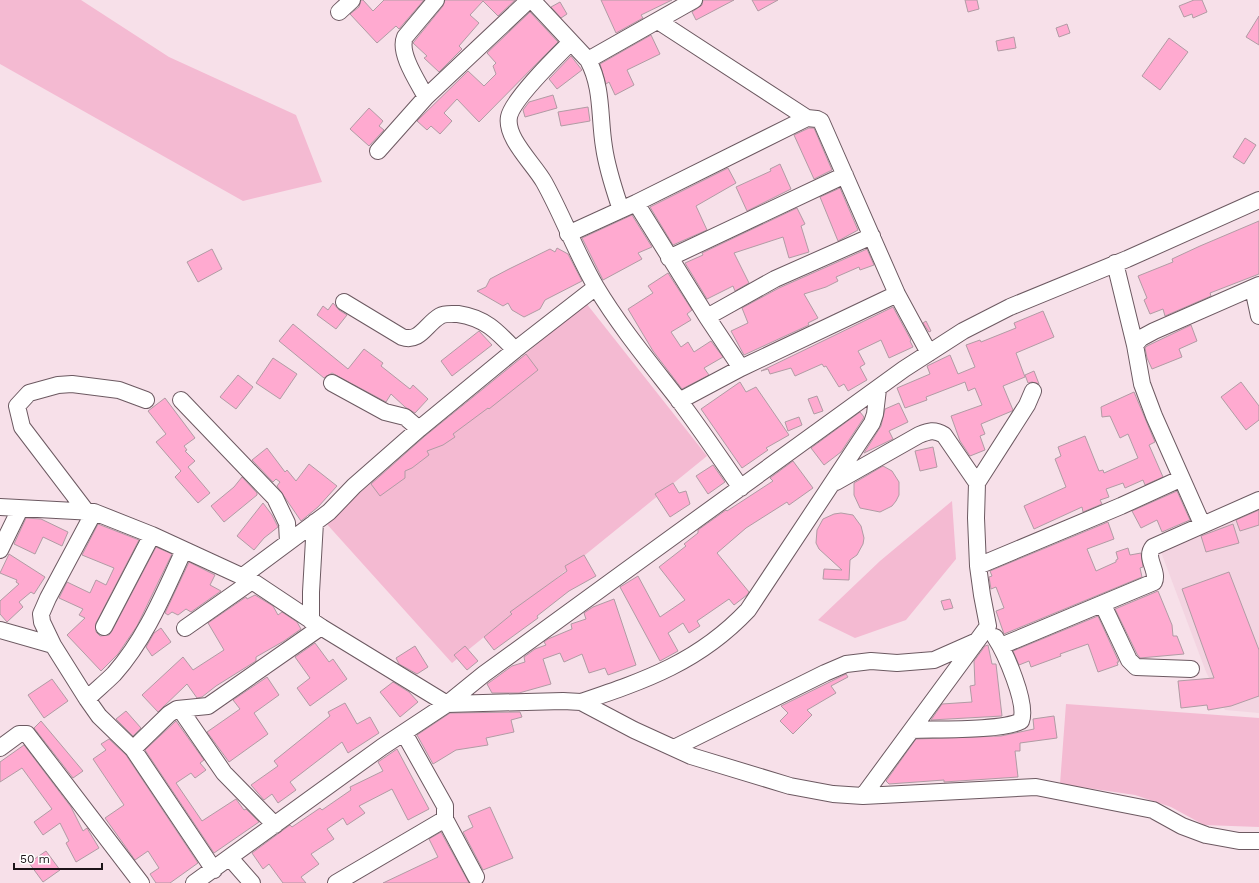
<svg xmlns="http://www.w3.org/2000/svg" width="1259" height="883" font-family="'Work Sans',sans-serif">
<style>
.built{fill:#f3d4e1}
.green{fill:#f4bad2}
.building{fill:#ffaad0;stroke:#b19ba4}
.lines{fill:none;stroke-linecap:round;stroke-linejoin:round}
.minor-casing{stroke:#6c5961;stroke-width:18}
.minor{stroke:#fff;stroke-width:16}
</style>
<rect width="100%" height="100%" fill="#f7e0e9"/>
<path class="built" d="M1259 506V713L1225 710 1206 672 1158 544Z"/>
<path class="green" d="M0 0H81L169 57 296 115 322 182 243 201 0 64Z
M586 303 707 456 452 663 325 522Z
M952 501 956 559 906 620 855 638 818 620 880 561Z
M1066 704 1259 718V827L1204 825 1171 807 1135 795 1060 784Z"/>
<path class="building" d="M361 0H363L373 11 384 0H424L399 29 396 26 377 43 350 14 359 7Z
M445 0H515L498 16 483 1 470 15 479 23 459 46 462 49 439 72 424 58 427 56 413 43 443 6Z
M601 0H672L641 15 643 18 616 33Z
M703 0H734L696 20 692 12 702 5Z
M752 0H778L758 11Z
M965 0H977L979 9 968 12Z
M1194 0H1202L1207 12 1193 18 1192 14 1184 17 1179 6Z
M560 2 567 14 561 18 551 7Z
M530 12 558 42 479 122 457 99 444 113 452 121 440 134 431 126 427 130 417 121 468 71 484 86 496 74 493 66 496 63 487 53Z
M1259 16V45L1246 37Z
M1067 24 1070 33 1059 37 1056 28Z
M651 35 660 54 627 70 634 85 615 95 609 82 606 84 600 64Z
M1014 37 1016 48 998 51 996 41Z
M1169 38 1188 52 1160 90 1142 76Z
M571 56 582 70 557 89 549 79Z
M553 95 557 108 525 117 523 110 529 102Z
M588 107 590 121 561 126 558 112Z
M369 108 383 121 379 126 384 130 369 146 350 129Z
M809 128H814L832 170 814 179 794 135Z
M1245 138 1256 145 1244 164 1233 157Z
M780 164 791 189 747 211 736 187 771 171 770 169Z
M728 168 736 183 696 206 707 230 673 245 650 207Z
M840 188 858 230 838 241 820 197Z
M797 208 805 224 801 226 809 252 789 258 783 237 734 253 749 283 735 291 733 286 707 299 685 263 703 255 702 253Z
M632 215 652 247 638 253 642 259 603 280 582 238Z
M1259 221V274L1210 293 1211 296 1165 316 1163 309 1150 314 1144 300 1147 298 1138 276 1173 262 1172 259 1200 246Z
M557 248 568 254 582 281 545 300 540 309 524 317 512 310 508 303 503 306 477 291 486 287 490 279 509 269 550 249 555 252Z
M212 249 222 269 198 282 187 262Z
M867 249 874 265 860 270 859 267 836 277 838 281 826 287 804 294 818 318 808 323 809 325 744 355 731 331 748 323 742 308 779 288Z
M668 273 692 310 687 314 691 320 671 332 681 347 688 342 694 352 711 341 723 357 704 368 709 375 682 389 653 351 628 309 653 293 648 286Z
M333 303 339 310 347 315 336 329 317 315 323 306 328 310Z
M893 307 911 340 910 341 913 347 889 358 881 340 858 351 865 364 860 367 867 380 848 391 844 384 839 387 826 366 824 367 822 364 795 376 791 368 770 374 768 369 761 371Z
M1043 311 1054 337 1016 353 1025 377 1003 386 1013 410 1012 411 981 424 985 434 980 436 985 450 970 456 960 441 951 416 982 405 975 388 968 391 965 382 926 397 927 400 905 408 897 388 930 374 927 366 950 355 958 374 975 367 966 345 980 340 981 342 1016 328 1014 323Z
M926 321 931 331 929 332 923 323Z
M293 324 348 369 364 349 383 363 381 366 410 389 413 385 428 399 415 413 405 407 391 394 386 402 332 373 324 378 279 341Z
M1191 325 1197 341 1179 349 1182 357 1152 369 1147 358 1145 348 1147 346Z
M479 331 492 345 452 376 441 361Z
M526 354 538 370 489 409 488 408 453 434 455 437 443 445 427 451 429 455 412 468 405 471V478L380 496 371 484 425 436Z
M273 358 297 374 280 399 256 383Z
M1034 371 1039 384 1032 382 1028 383 1025 375Z
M238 375 253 387 236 409 220 397Z
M740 382 746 392 756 387 789 435 766 448 768 450 742 468 701 409Z
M1241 382 1259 406V420L1246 430 1221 397Z
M1134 392 1155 442 1149 445 1163 477 1145 485 1143 480 1125 488 1123 483 1106 489 1109 497 1100 500 1102 504 1083 512 1082 507 1034 529 1024 506 1066 487 1055 459 1061 456 1058 447 1085 436 1099 471 1103 470 1104 473 1138 458 1128 434 1120 438 1110 416 1102 417 1101 407Z
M817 396 823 411 814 414 808 399Z
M165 398 195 438 184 446 187 450 185 451 195 461 188 467 210 493 198 503 175 477 181 471 156 442 166 434 148 411Z
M899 403 908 422 889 431 893 439 864 453 881 426 885 409Z
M860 412 864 417 863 419 841 452 824 465 811 448Z
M799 417 802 425 788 431 785 422Z
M933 447 937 467 920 471 915 451Z
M267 448 285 472 287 470 296 481 309 464 337 486 318 507 301 521 277 486 280 482 276 479 273 482 252 460Z
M793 461 813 488 789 505 787 502 746 528 717 553 749 592 747 595 734 605 729 599 697 621 700 626 689 633 683 623 668 633 678 651 660 661 620 587 638 576 660 617 685 600 659 567 686 546 684 544 698 533V530L726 510 727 511 773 481 770 478Z
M713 465 725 482 708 494 696 476Z
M883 466 892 471 899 482V495L896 501 892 506 880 512 860 508 854 495V483Z
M242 477 257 493V495L224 522 211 506 234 487Z
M673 483 679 493 686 491 690 504 670 517 655 494Z
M1177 491 1190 520 1162 532 1157 520 1141 528 1132 511Z
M263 503 272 515 278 527 264 538 254 550 237 536Z
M1259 510V525L1240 531 1236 520Z
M841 513 853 515 861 526 864 538 863 544 857 555 850 560 849 580 823 579 824 569 842 570 819 549 816 543 817 530 823 519 834 514Z
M26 518 41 519 68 532 62 546 43 537 35 554 14 544Z
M1108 522 1114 539 1087 549 1096 571 1116 562V560L1118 559 1116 552 1128 548 1130 555 1141 553 1143 567 1140 568 1142 577 1004 634 996 611 1004 608 996 587 991 589 989 577 992 576 990 571Z
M98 524 139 540 96 623V632L100 636 109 635 112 631 156 547 172 554 137 626 118 654 101 671 67 635 85 618 79 615 83 609 59 598 67 582 90 593 96 580 106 585 114 568 82 555Z
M1233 524 1239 543 1206 552 1201 536Z
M9 554 45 577 34 594 31 592 19 602 23 607 7 622 0 614V601L19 584 16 582 17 580 0 573Z
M584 555 596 576 569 591 537 616 538 618 494 650 484 637 512 614 510 612 567 571 565 566Z
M189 562 215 575 210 585 221 591 191 612 186 609 178 615 172 612 168 615 165 613Z
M1229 572 1259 650V696L1231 706 1208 710 1207 705 1181 708 1178 681 1214 678 1182 589Z
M1158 591 1172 625 1173 636H1177L1184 654 1140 658 1137 654 1115 609Z
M255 595 273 606 278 615 282 612 297 622 301 629 284 641 256 657V661L216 686 202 697 197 698 187 684 158 712 142 695 183 657 193 670 224 650 208 623 246 597 247 599Z
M614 599 636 665 608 675 605 668 589 673 582 654 564 662 560 653 543 659 551 684 519 693H492L487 684 490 682 512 666 525 662 524 657 535 649 546 645 544 642 548 639 572 629 571 624 586 619 584 613 593 607Z
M950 599 953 608 944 610 941 601Z
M1098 616 1119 662H1117L1118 665 1098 672 1088 644 1060 654 1061 656 1031 667 1029 661 1019 665 1013 651Z
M161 628 171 642 152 656 146 647 154 633Z
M315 643 329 662 333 659 347 679 310 706 297 688 310 678 295 657Z
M988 645 992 664H996L1002 716 931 720 942 704 972 702 970 686 975 685 974 661 985 646Z
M415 646 428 667 417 674 399 664 396 658Z
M465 646 478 661 467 670 454 655Z
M846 674 848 677 831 686 836 693 807 710 812 715 793 734 780 721 788 713 781 706Z
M267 677 279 695 254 713 268 734 229 762 207 732 240 709 233 700Z
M52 679 68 701 44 718 28 695Z
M393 682 409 692 418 702 400 717 380 692Z
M345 703 357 724 370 717 379 733 348 753 342 742 290 782 296 790 278 803 272 794 264 800 251 785 278 766 274 761 330 716 328 712Z
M126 711 141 728 133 736 116 719Z
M520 712 522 717 511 720 514 732 486 738 488 745 456 750 433 764 417 735 450 713Z
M1054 716 1057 738 1020 743V751H1015L1018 777 944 782V780L889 784 886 781 916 739 1001 736 1034 729 1033 719Z
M41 721 83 771 73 778 34 728Z
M176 721 204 760 200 763 206 770 195 778 191 773 176 783 202 821 236 799 244 810 246 809 259 822 214 853 145 750Z
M109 739 126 755 198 863 170 883H156L150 874 159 868 148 851 135 860 105 818 124 805 93 759 106 750 101 744Z
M24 745 71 807 83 831 87 828 99 848 76 862 66 843 69 841 60 823 43 835 34 822 52 809 22 768 0 782V762Z
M397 749 429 809 408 820 392 789 359 806 365 813 347 825 343 818 327 829 334 839 311 854 319 864 301 877 306 883H283L269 864 263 869 252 853 290 825 292 827 320 808 322 810 351 790 350 787 383 771 378 762Z
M490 807 513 858 483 870 463 832 473 827 468 816Z
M441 832 469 883H383L438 857 429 839Z
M46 851 60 870 43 882 29 863Z"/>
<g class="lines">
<g class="minor-casing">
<path id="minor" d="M532 0 588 60C603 88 599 117 604 147 607 169 614 189 621 210
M339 12 352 0
M658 21 807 118 817 119 821 121 897 294 929 353
M570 43C557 56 512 100 509 117 505 138 534 164 544 182 563 216 576 253 596 287 620 327 650 363 678 399 700 428 720 458 741 488
M588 60 694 0
M426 97C418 82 398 53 405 37L436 0
M378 151 426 97 529 0
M636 203 707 317 741 368
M568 234 636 203 807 118
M669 258 845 175
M1115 263 1135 345
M1253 288 1259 316
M344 302 402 337C420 343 426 324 440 316 445 313 452 314 458 314 485 318 497 331 515 350
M707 317 775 279 872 236
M332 383 385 412 405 417 419 429
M181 400 275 498 287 523 288 542
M679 401 741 368 897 294
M836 482 919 435C929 431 934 429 944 435L977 483
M0 507 94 512 152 535 252 581 321 627 447 704 563 701 581 702 634 730 691 756 790 786 833 794 863 796 1036 787 1153 810 1182 826 1206 835 1239 841H1259
M86 511 22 427 17 406 29 393 58 385 72 384 119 390 146 400
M94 512 48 598 41 614 42 622 53 645 87 699 99 716 133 749 214 870
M1202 524 1154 416 1142 384 1135 345 1141 338 1154 331 1259 285
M0 550 20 509
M978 566 1121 506 1180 479
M243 576 329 512 354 486 419 429 515 350 596 287
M1103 605 1129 660 1136 667 1191 669
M311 621V592L315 522
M104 627 152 535
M185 628 252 581
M0 630 53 645
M1001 646 1154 582C1159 571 1144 558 1153 547L1259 500
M87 699C95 691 105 683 114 674 146 638 164 593 184 550
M581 702C646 680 699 662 748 610L872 423 875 414 878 389
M180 709 224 773 275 825
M912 730C937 729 1002 731 1021 721 1028 704 1005 652 995 637
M0 748 19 734H27L141 883
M674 748 825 673 846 664 871 661 897 663 934 660 977 641
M133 749 169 714 177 709 208 706 321 627
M863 796 988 626 982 595 978 566 976 518 977 483 1027 405 1033 391
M445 819 476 877
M230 858 252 883
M194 883 382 747 447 704 484 674 631 567 904 369 963 331 1010 307 1127 259 1259 200
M336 883 445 819V806L404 733"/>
</g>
<use href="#minor" class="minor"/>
</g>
<path d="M14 863v6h88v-6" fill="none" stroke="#1c1418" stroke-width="2"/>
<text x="20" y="863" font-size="12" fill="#1c1418" stroke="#ffffff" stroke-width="3" paint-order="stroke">50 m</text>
</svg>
